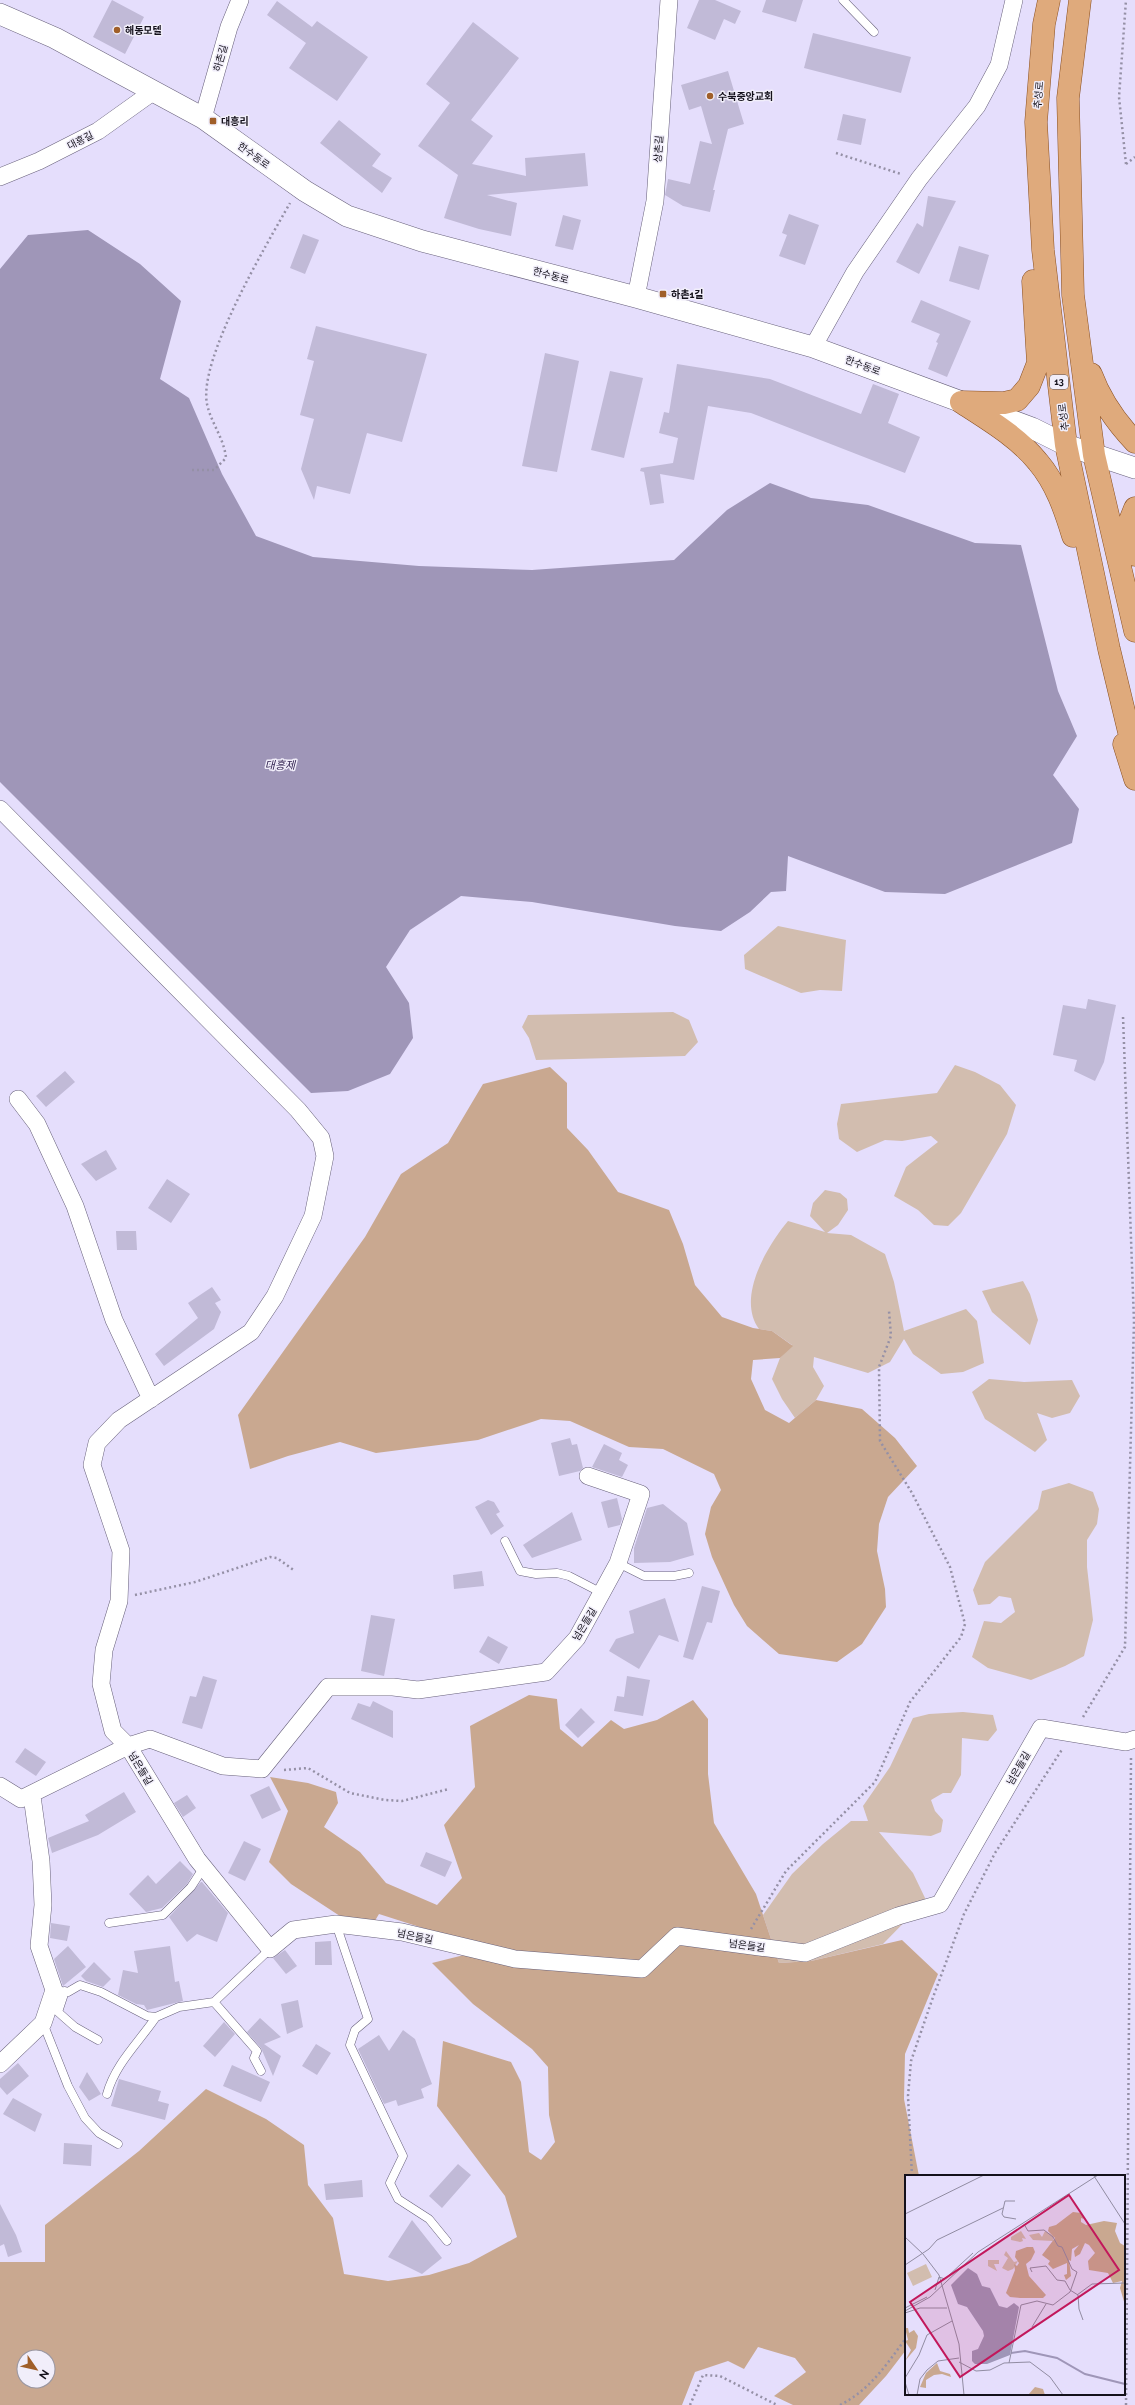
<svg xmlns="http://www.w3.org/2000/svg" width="1135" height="2405" font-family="Raleway,'Noto Sans KR',sans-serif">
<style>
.green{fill:#d2bdaf}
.forest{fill:#c9a890;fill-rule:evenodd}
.water{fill:#9f96b8}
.building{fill:#c1bad7}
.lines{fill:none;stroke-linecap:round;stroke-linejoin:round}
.service-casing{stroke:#68617b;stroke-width:9}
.minor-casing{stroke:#68617b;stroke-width:18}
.tertiary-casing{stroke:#68617b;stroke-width:22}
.primary-casing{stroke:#8a5021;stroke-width:23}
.path{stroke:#9590a6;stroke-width:2.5;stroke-dasharray:2 3;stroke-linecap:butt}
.service{stroke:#fff;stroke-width:8}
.minor{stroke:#fff;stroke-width:17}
.tertiary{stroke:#fff;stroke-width:21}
.primary{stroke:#dfaa7c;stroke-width:22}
.poi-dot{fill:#a05f29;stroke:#f1eefa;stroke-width:1.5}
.labels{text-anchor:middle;stroke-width:3;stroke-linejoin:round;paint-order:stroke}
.shield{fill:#f1eefa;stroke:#56535e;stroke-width:1}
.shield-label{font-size:9px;font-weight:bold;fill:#14111b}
.poi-label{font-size:10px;font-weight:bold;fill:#14111b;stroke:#f1eefa;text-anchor:start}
.street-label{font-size:10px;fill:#14111b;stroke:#f1eefa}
.water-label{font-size:11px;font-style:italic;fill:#342452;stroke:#f1eefa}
.inset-river{fill:none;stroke:#9f96b8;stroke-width:2}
.inset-road{fill:none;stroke:#918ca2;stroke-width:1}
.view{fill:#c2185b;fill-opacity:0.15;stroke:#c2185b;stroke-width:2}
.inset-edge{fill:none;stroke:#14111b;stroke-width:2}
</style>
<rect width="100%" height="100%" fill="#e5defc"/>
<path class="green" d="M778 926 846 940 842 991 820 990 801 993 745 969 744 955Z
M673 1012 689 1020 698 1042 685 1056 536 1060 529 1038 522 1027 528 1015Z
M955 1065 975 1072 1000 1085 1016 1105 1007 1134 961 1213 948 1226 934 1225 918 1210 894 1196 906 1167 938 1142 931 1136 902 1141 885 1140 857 1152 839 1139 837 1124 841 1104 937 1093Z
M825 1190 840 1193 847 1199 848 1210 838 1225 827 1233 851 1235 885 1254 894 1282 904 1331 966 1309 977 1321 984 1363 963 1372 941 1374 913 1354 904 1339 890 1362 868 1373 814 1357 813 1367 824 1386 816 1400 795 1418 782 1399 772 1379 780 1358 792 1345 772 1331 759 1329C736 1298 767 1246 788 1221L825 1232 810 1216 813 1203Z
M1023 1281 1030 1294 1038 1320 1030 1345 992 1312 982 1291Z
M989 1379 1024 1382 1072 1380 1080 1396 1070 1413 1052 1418 1037 1413 1047 1440 1035 1452 985 1419 972 1392Z
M1069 1483 1093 1492 1099 1509 1097 1524 1087 1540V1567L1093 1620 1084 1656 1065 1666 1031 1680 988 1668 972 1657 984 1621 1001 1623 1015 1612 1011 1598 999 1596 990 1604 978 1605 973 1590 985 1562 1038 1509 1042 1491Z
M963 1712 993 1715 997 1730 988 1741 962 1738 961 1775 951 1793H943L931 1800 935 1811 943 1820 941 1832 931 1836 879 1832 913 1873 926 1900 883 1944 811 1961 779 1963 763 1915 792 1874 823 1844 851 1821H868L863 1806 890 1767 913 1718 929 1714Z"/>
<path class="forest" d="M550 1067 567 1083V1128L588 1150 618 1192 669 1210 683 1244 695 1285 722 1317 753 1328 772 1331 793 1346 780 1358 753 1360 751 1379 765 1410 789 1423 816 1400 862 1409 895 1438 917 1466 888 1497 879 1524 877 1551 885 1589 886 1607 862 1644 837 1662 779 1654 747 1626 734 1605 712 1557 705 1534 711 1507 721 1490 714 1474 663 1449 629 1447 570 1421 541 1419 478 1440 376 1453 340 1442 288 1456 250 1469 238 1415 365 1237 401 1174 448 1143 483 1084Z
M529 1695 557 1699 560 1729 582 1747 611 1720 624 1729 657 1720 693 1700 708 1719V1774L714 1823 756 1894 779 1963 811 1961 902 1940 938 1974 905 2054 904 2099 919 2176H906V2350L886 2376 859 2405H793L774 2396 806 2372 795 2358 758 2347 744 2369 728 2361 695 2372 682 2405H0V2262H45V2225L139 2151 206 2089 266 2119 304 2145 308 2185 333 2218 344 2274 388 2281 429 2275 469 2263 517 2237 505 2196 437 2106 443 2041 511 2062 521 2082 529 2152 541 2160 555 2142 549 2115 548 2067 532 2049 473 2004 432 1963 464 1955 429 1930 379 1914 373 1924 346 1920 291 1884 269 1862 288 1811 270 1777 308 1783 336 1792 338 1803 324 1827 360 1852 386 1883 437 1905 462 1878 444 1825 475 1787 470 1726ZM24 2357H48V2381H24Z"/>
<path class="water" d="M88 230 140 264 181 301 160 379 189 398 222 474 256 536 313 557 419 566 532 570 674 560 727 510 770 483 811 498 868 505 975 543 1021 545 1058 691 1077 736 1053 775 1079 809 1072 843 945 894 885 892 788 856 786 891 771 892 750 912 721 931 675 926 532 902 461 896 410 930 386 967 409 1003 413 1038 390 1074 348 1091 311 1093 0 782V269L28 235Z"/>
<path class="building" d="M112 0 144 17 125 54 93 37Z
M699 0H715L741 11 735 24 724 19 715 40 687 28Z
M766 0H803L796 22 762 12Z
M277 1 312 27 317 21 368 57 337 101 289 68 306 43 267 15Z
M473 22 519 58 471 120 493 136 472 164 526 176 525 158 585 153 588 186 487 195 517 203 511 236 479 229 444 218 458 175 418 146 450 103 426 84Z
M813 33 911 57 901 93 804 68Z
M728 71 744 124 728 129 713 190H715L710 212 683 206 665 195 666 190 668 179 690 184 700 141 712 144 701 106 689 110 681 85Z
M843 114 866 119 861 145 837 140Z
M339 120 381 154 372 166 392 178 382 193 320 143Z
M928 196 956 201 919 274 896 262 917 223 923 227Z
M789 214 819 225 805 265 779 256 787 235 782 233Z
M563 215 581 220 573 250 555 246Z
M303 234 319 240 305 274 290 268Z
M959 246 989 255 979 290 949 281Z
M921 300 971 321 947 377 928 369 938 343 936 342 940 334 911 322Z
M316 326 427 354 402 442 367 433 350 494 317 486 314 500 301 469 314 419 300 415 314 361 307 359Z
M545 353 579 361 557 472 522 466Z
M677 364 770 379 861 414 873 384 899 394 888 423 920 437 905 473 751 413 708 406 694 480 660 474 664 503 650 505 644 472 640 471 641 468 673 463 678 438 659 433 664 412 669 413Z
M610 371 643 378 624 458 591 450Z
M1088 999 1116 1005 1104 1062 1095 1081 1074 1071 1077 1060 1053 1055 1063 1005 1086 1009Z
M65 1071 75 1082 46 1107 36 1096Z
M106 1150 117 1169 96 1181 81 1164Z
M167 1179 190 1194 171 1223 148 1208Z
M116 1231H136L137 1250H117Z
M212 1287 221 1300 215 1303 221 1312 214 1329 164 1366 155 1354 198 1318 188 1303Z
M570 1438 572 1445 577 1444 583 1468 580 1471 559 1476 551 1443Z
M604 1444 622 1453 619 1460 628 1465 622 1477 592 1467Z
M617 1498 622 1519 620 1525 608 1528 601 1502Z
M488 1500 494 1502 500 1512 496 1514 504 1526 491 1535 475 1507Z
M663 1504 687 1523 694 1555 670 1562 634 1563V1548L647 1508Z
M572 1512 582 1540 532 1558 523 1545Z
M482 1571 484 1586 454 1589 453 1575Z
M702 1586 720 1591 712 1623 707 1622 693 1660 683 1657Z
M665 1598 679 1642 659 1635 639 1669 609 1651 616 1639 634 1633 629 1611Z
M371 1615 395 1619 384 1676 361 1671Z
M488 1636 508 1647 499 1664 479 1652Z
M203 1676 217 1680 202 1729 182 1723 190 1696 196 1697Z
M627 1676 650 1680 643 1716 614 1711 617 1696 624 1697Z
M373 1701 393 1711V1738L351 1719 358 1703 370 1707Z
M581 1708 595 1722 578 1738 565 1725Z
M25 1748 46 1762 36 1776 15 1762Z
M269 1786 281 1810 262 1819 250 1795Z
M124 1792 136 1812 98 1835 52 1853 48 1838 89 1821 85 1815Z
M187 1795 196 1808 183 1817 174 1803Z
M244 1841 261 1849 245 1881 228 1873Z
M426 1852 452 1862 445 1877 420 1866Z
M180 1861 193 1874 187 1884 162 1908 146 1912 129 1894 148 1875 156 1884Z
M201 1882H202L228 1913 217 1942 197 1934 187 1942 169 1917Z
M51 1923 70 1926 67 1941 50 1938Z
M331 1941 332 1965H315V1942Z
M68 1946 86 1967 63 1986 54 1959Z
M170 1946 175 1982 179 1981 183 2001 147 2010 144 2005 136 2004 118 1995 123 1970 138 1973 134 1951Z
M285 1950 297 1966 286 1974 273 1958Z
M94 1962 111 1979 103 1987 86 1981 81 1976Z
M298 2000 303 2027 287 2034 281 2004Z
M260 2018 281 2037 264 2044 281 2056 273 2076 261 2048 247 2032Z
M224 2022 235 2034 215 2057 203 2046Z
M403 2030 415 2039 432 2084 421 2089 424 2098 398 2106 396 2100 384 2104 358 2049 379 2035 389 2051Z
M316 2044 331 2053 317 2075 302 2066Z
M18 2063 29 2076 7 2095 0 2087V2079Z
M232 2065 270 2082 261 2102 223 2086Z
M87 2072 101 2094 89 2101 79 2087Z
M119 2079 161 2091 158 2101 169 2104 165 2120 111 2106Z
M13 2098 42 2114 35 2132 3 2114Z
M64 2143 92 2145 91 2166 63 2164Z
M458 2164 471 2175 442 2208 429 2196Z
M362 2180 363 2197 326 2200 324 2184Z
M0 2204 16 2235 22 2252 8 2257 4 2244 0 2246Z
M412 2220 442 2258 422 2274 388 2257Z"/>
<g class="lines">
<g class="service-casing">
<path id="service" d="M843 0 874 32
M505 1541 520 1571 536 1574 557 1573 569 1576 602 1593
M618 1563 644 1576H674L689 1573
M109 1923 163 1915 191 1887 204 1867
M336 1924 368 2019 355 2030 350 2045 403 2156 390 2183 398 2199 429 2219 447 2241
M54 1990 68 1992 80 1985 101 1992 147 2016 156 2017 179 2007 214 2002 270 1949
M65 1991 58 2012 75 2027 98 2040
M214 2002 257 2051 254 2058 261 2071
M43 2023 68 2086 85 2118 99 2133 118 2144
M107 2094C115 2064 139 2042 156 2017"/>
</g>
<g class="minor-casing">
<path id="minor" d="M203 118 229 27 240 0
M0 177 39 161 98 131 154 91
M636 297 655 201 669 0
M813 347 855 272 919 179 977 106 999 65 1014 0
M0 809 298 1110 321 1138 325 1156 313 1216 275 1296 251 1332 119 1420 97 1443 92 1465 121 1551 119 1601 104 1650 101 1684 113 1731 128 1746 197 1859 270 1949 293 1930 336 1924 402 1932 515 1959 642 1969 677 1936 805 1953 898 1916 940 1904 1041 1728 1126 1742 1135 1739
M18 1099 37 1124 75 1206 114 1320 151 1399
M0 1786 21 1799 128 1746 150 1739 223 1766 262 1769 328 1687H393L418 1690 546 1672 577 1638 618 1563 641 1494 588 1476
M0 2064 43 2023 54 1990 39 1946 43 1905 41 1861 32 1796"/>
</g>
<g class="tertiary-casing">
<path id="tertiary" d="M0 14 55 38 203 118 305 191 347 216 422 241 636 297 813 347 1032 428 1066 445 1135 468"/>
</g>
<g class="primary-casing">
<path id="primary" d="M1049 0 1044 24 1036 122 1043 250 1066 445 1109 649 1135 757
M1080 0 1068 98 1073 295 1094 455 1135 631
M1091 374C1101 401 1115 421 1135 442
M961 402C987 419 1018 437 1038 462 1056 483 1065 510 1073 536
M961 402 1004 403 1017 400 1029 386 1038 363 1033 281
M1135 508 1129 523 1135 555
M1124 744 1135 779"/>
</g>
<path class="path" d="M836 153 901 174
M1126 164 1119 97 1126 0
M1126 164 1135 157
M192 470H214L226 458C224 438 211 423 207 404 198 359 267 244 290 203
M135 1595 195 1582 270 1557 277 1558 295 1571
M1083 1717 1125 1647 1134 1322 1123 1016
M284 1770 308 1768 350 1793 385 1800 402 1801 449 1789
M751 1929 786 1871 875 1782 910 1702 961 1637 965 1624 950 1567 912 1493 880 1441 879 1367 891 1336 889 1311
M912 2176 908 2096 911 2061 932 2000 964 1914 995 1853 1063 1748
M690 2405 703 2375 720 2376 777 2405
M840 2405C870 2390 887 2364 906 2338
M1126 2405 1131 1758"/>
<use href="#service" class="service"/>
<use href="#minor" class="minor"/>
<use href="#tertiary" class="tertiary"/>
<use href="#primary" class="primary"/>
</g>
<g class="poi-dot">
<circle cx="117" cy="30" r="4"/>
<circle cx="710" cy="96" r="4"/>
<rect x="209" y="117" width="8" height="8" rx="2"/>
<rect x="659" y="290" width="8" height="8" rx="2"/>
</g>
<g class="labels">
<rect class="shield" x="1050" y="375" width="18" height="14" rx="3"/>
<g class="shield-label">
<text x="1059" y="385">13</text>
</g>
<g class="poi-label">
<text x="125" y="34">해동모텔</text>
<text x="718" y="100">수북중앙교회</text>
<text x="221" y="125">대흥리</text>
<text x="671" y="298">하촌1길</text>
</g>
<g class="street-label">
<text transform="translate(220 58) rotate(-74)" y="4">하촌길</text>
<text transform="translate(1038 95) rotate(-85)" y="4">추성로</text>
<text transform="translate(80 140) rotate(-27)" y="4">대흥길</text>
<text transform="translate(658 149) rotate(-86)" y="4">상촌길</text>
<text transform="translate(254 155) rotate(36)" y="4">한수동로</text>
<text transform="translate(551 275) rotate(15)" y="4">한수동로</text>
<text transform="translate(863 365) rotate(20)" y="4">한수동로</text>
<text transform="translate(1063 417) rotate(-97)" y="4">추성로</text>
<text transform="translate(584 1624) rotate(-59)" y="4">넘은들길</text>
<text transform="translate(141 1768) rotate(59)" y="4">넘은들길</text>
<text transform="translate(1018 1768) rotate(-60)" y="4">넘은들길</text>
<text transform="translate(415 1936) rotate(12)" y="4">넘은들길</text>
<text transform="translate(747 1945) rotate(8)" y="4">넘은들길</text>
</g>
<g class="water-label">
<text x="280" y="769">대흥제</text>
</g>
</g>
<g transform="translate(905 2175)">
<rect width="220" height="220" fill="#e5defc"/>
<path d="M116 56 121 64 117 63 118 66 115 67 106 65V62ZM140 56 149 61 148 66 128 65 124 60 134 58 137 62ZM101 76 109 87 113 86 108 94 103 96 97 93 103 83 99 80ZM83 85H94V89H89L92 96 83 91ZM21 89 27 102 8 111 2 98Z" fill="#d2bdaf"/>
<path d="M168 37 176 38 179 44 176 43V47L181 50 199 46 212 48 210 56 215 68 220 71V130L215 113 217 106 208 108 203 98 184 95 183 86 190 78 184 70 180 68 175 79 170 82 169 76 174 70 167 74 166 86 164 85 166 101 161 105 159 100 162 99V88L148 94 143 89 145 86 137 80 150 63 143 56 144 52 151 50ZM122 72H128L130 77 126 85 121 89 124 101 141 120 138 123H115L105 122 101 118 110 95 109 89 112 91 114 88 110 82 111 76ZM0 153H3L4 158 9 155 13 161 11 173 0 186 6 175 0 166 3 165ZM32 188 35 196 45 199 46 202 37 199 29 200 21 205V213L15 212 21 198ZM130 212 138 214 140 220H123Z" fill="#c9a890"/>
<path d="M63 93 72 99 77 111 85 113 94 131 102 133 109 128 114 132 105 180 82 189H70L67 186V176L73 174 79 161 78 156 62 132 53 129 46 110Z" fill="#9f96b8"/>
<path class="inset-river" d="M106 178 120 176 152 183 180 199 220 209"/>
<path class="inset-road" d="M189 1 220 49M110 26H100L97 39 99 42 111 44M0 39 79 0M0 62 18 79 34 100 54 169 59 220M56 89 68 78M0 90 24 74 32 65 98 33M127 97 125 93 141 91 152 105 160 106 165 115M30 115 34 102 40 104 57 88M165 115 173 120 174 134 178 145M172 120 187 109 220 108M0 133 22 122M0 136 25 122 73 77 193 0M0 138 15 133H42M127 152 141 129M54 187 71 196 85 195 99 188 125 187 145 202 158 220M104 188 116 130 132 126 148 130 165 117 172 97 167 94 157 72 153 71 148 62 139 55 123 56 119 49M0 203 14 180 22 160 47 146M0 207 4 220M12 220 15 204 22 195 33 186 54 183"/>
<path class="view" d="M164 20 214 95 55 202 5 127Z"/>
<rect width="220" height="220" class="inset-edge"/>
</g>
<g transform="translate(36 2369) rotate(124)"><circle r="19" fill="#f1eefa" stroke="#9996a1"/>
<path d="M0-3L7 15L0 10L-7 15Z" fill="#a05f29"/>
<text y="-6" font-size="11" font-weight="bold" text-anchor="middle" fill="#14111b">N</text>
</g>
</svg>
